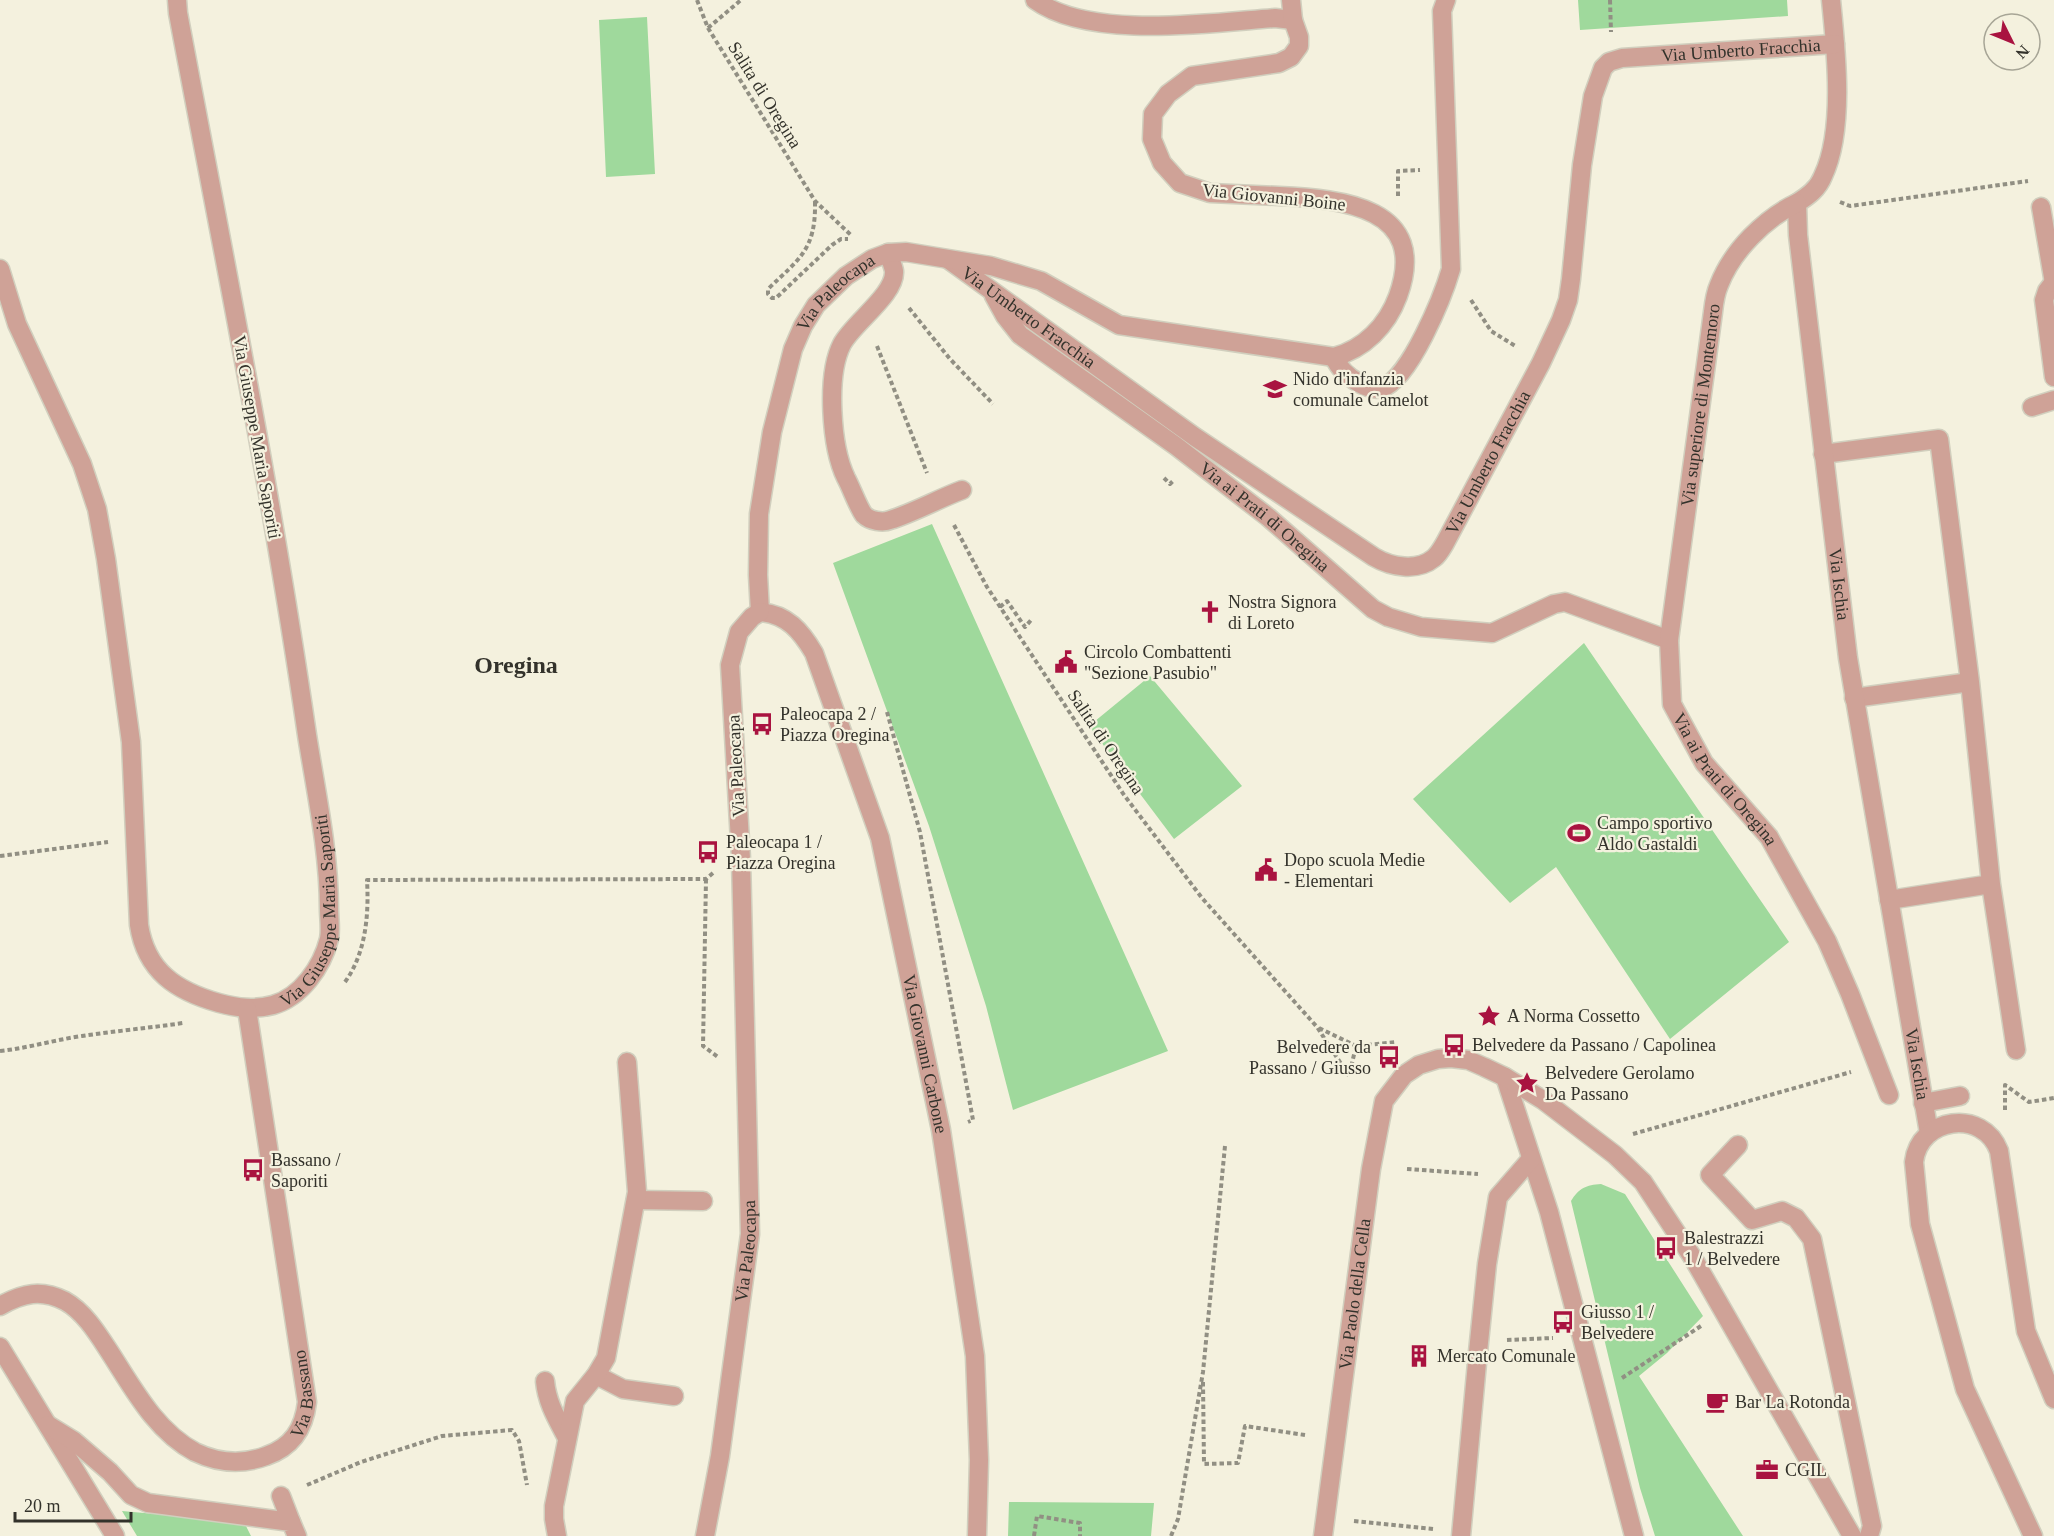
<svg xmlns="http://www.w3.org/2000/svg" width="2054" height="1536" font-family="'Times New Roman',serif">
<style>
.green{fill:#9fd99c}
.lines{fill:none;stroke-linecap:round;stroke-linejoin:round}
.lane-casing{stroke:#d1cfbe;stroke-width:21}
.street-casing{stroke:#d1cfbe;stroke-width:21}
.path{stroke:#918f83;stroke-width:4;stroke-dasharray:4.5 3;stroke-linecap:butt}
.lane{stroke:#cfa297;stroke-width:18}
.street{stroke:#cfa297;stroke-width:18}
.labels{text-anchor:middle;stroke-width:4.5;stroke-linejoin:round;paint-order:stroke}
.street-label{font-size:18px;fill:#33322b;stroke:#f4f1de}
.poi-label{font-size:18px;fill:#33322b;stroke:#f4f1de;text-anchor:start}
.district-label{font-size:24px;font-weight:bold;fill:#33322b;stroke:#f4f1de}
</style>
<rect width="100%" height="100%" fill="#f4f1de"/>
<path class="green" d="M1578 0H1787L1788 16 1580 30Z
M647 17 655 174 606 177 599 20Z
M932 524 1168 1051 1013 1110 986 1006 929 826 833 563Z
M1584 643 1789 942 1670 1039 1556 867 1510 903 1413 799Z
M1150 676 1242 786 1174 839 1089 726Z
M1601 1184 1625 1194 1703 1316 1667 1353 1639 1376 1743 1536H1655L1640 1488 1571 1201C1579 1188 1586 1185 1601 1184Z
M1009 1502 1154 1503 1151 1536H1008Z
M122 1511 244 1522 251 1536H137Z"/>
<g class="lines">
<g class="lane-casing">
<path id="lane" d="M888 253C890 259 893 265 894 271 896 294 853 323 842 344 826 375 831 447 846 478 851 487 858 507 864 515 870 521 883 523 890 520 913 513 938 499 962 490
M2054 282 2047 291 2044 300 2054 377
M2032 407 2054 400
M1823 454 1939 439 1970 682
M1854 698 1970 682 1991 884
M1889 900 1991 884 2016 1050
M1738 1145 1710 1175 1752 1220 1782 1211 1796 1218 1812 1239 1872 1526 1869 1536"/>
</g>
<g class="street-casing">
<g id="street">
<path d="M1035 0C1090 40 1209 23 1275 18L1293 20"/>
<path id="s1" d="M1831 0C1836 50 1845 130 1823 176 1818 189 1808 196 1797 203L1798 235 1848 658 1929 1133"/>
<path d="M2041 207 2054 283"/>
<path id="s2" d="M949 260 1195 437 1374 557C1391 567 1417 572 1434 558 1439 554 1442 548 1445 543L1541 363 1561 320 1568 300 1571 279 1582 165 1593 96 1603 68 1609 62 1622 58 1835 44"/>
<path id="s3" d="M0 269 17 324 82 464 97 509 106 559 131 742 139 925C146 971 176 991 219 1003 238 1008 254 1010 273 1005 301 997 322 967 329 939 331 930 329 918 329 909 329 851 316 792 307 735 272 493 223 253 178 13L177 0"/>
<path id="s4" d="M994 296 1005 316 1020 335 1176 446 1268 517 1373 609 1388 617 1421 627 1492 633 1554 604 1565 602 1669 640 1672 704 1704 763 1769 837 1827 941 1850 994 1889 1095"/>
<path d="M1334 357C1339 369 1348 377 1359 383 1366 387 1374 390 1382 388 1410 379 1443 296 1451 269L1442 11 1446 0"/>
<path id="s5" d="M760 612 758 575 759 514 772 432 793 349 803 326 816 305 846 276 872 259 888 253 906 252 991 266 1041 281 1119 325 1334 357C1364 349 1387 326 1398 296 1430 207 1342 199 1279 196 1256 195 1233 194 1210 193L1180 183 1162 163 1152 139 1153 114 1168 94 1192 76 1279 63 1291 57 1299 46V37L1293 20 1291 0"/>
<path id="s6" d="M760 612C787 614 801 631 814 653L880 838 941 1130 975 1356 979 1460 977 1536"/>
<path id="s7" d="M1669 640 1713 312C1714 303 1715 294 1719 285 1732 251 1765 218 1797 203"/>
<path d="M1505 1077 1549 1212 1634 1536"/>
<path d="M1923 1103 1960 1096"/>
<path d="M636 1200 703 1201"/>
<path id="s8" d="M0 1306C23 1293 41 1289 65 1301 83 1311 96 1331 107 1348 132 1386 154 1430 195 1452 218 1463 242 1465 266 1456 292 1447 304 1429 307 1402L247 1009"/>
<path d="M0 1347 115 1536"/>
<path d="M596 1375 623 1389 674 1396"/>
<path d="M545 1381C547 1403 557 1419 567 1438"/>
<path d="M48 1425 74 1441 110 1472 131 1495 148 1503 291 1522 297 1536"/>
<path d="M281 1496 291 1522"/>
<path d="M557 1536 554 1519V1506L575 1401 596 1375 606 1358 637 1192 627 1062"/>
<path id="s9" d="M705 1536 720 1456 750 1234 741 859 730 665 739 632 752 617 760 612"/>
<path id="s10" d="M1323 1536 1371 1169 1384 1101 1404 1075 1419 1065 1438 1059 1451 1058 1468 1060 1484 1067 1505 1077 1543 1100 1615 1155 1643 1182 1693 1258 1852 1536"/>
<path d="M1461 1536 1478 1352 1487 1264 1498 1197 1531 1159"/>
<path d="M2033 1536 1965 1389 1920 1224 1914 1162C1919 1117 1983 1108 1999 1151L2026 1331 2054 1399"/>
</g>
</g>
<path class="path" d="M697 0 708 28 815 201 852 236
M1610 0 1611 32
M708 28 741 0
M1398 196V171L1420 170
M815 202C816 250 799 259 768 289V294L772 298H776L832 245 841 239H848
M1840 202 1850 206 2028 181
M1471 300 1491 331 1517 347
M909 308 950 359 993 404
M877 346 927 473
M1164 478 1170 484 1174 480
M954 525 987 587 1124 795 1202 898 1317 1027 1349 1076 1356 1046
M1000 607 1007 601 1025 627 1032 619
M887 712 920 832 973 1120 968 1122
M0 856 108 842
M706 879 703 1046 718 1057
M345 982C366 953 369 914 367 880L706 879 713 873
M1319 1028 1356 1046 1397 1042
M0 1051C28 1048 54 1040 82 1036 115 1031 149 1028 183 1023
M2005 1110V1085L2029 1102 2054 1098
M1633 1134 1851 1072
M1407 1169 1478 1174
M1507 1340 1553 1338
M1622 1378 1701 1326
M1203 1382 1204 1464 1238 1463 1245 1426 1305 1435
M307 1485 361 1462 442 1436 512 1430 519 1441 527 1485
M1354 1521 1433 1529
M1034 1536 1037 1516 1080 1523V1536
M1171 1536 1178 1519 1203 1372 1225 1146"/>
<use href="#lane" class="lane"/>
<use href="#street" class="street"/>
</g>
<defs>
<g id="school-bare" transform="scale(1.8)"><path d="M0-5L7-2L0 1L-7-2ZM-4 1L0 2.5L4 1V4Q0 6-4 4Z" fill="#a91340" stroke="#f4f1de" stroke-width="2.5" paint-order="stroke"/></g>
<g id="church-bare" transform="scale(1.8)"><path d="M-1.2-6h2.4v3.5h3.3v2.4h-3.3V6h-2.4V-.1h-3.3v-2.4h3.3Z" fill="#a91340" stroke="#f4f1de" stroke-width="2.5" paint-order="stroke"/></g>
<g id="civic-bare" transform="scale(1.8)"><path d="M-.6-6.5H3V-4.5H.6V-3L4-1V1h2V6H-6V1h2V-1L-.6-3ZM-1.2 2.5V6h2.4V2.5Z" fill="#a91340" stroke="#f4f1de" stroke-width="2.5" paint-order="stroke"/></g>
<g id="bus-bare" transform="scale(1.8)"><path d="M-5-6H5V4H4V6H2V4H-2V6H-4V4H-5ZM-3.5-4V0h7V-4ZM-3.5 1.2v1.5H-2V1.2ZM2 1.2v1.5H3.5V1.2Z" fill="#a91340" stroke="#f4f1de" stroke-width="2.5" paint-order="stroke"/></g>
<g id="stadium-bare" transform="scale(1.8)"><path d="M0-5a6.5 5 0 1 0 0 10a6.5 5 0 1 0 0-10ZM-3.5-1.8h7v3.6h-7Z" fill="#a91340" stroke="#f4f1de" stroke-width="2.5" paint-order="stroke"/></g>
<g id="sight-bare" transform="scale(1.8)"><path d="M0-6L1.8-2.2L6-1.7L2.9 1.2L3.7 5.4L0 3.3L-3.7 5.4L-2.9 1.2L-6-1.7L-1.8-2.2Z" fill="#a91340" stroke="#f4f1de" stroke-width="2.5" paint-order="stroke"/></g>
<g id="building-bare" transform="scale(1.8)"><path d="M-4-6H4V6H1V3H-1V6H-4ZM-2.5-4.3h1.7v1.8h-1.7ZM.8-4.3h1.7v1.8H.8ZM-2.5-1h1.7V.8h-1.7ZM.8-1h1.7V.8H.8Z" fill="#a91340" stroke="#f4f1de" stroke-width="2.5" paint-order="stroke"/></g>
<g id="cafe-bare" transform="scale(1.8)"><path d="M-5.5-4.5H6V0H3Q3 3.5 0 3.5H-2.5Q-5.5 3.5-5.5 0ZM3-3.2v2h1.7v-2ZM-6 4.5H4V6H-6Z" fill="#a91340" stroke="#f4f1de" stroke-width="2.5" paint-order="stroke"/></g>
<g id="office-bare" transform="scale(1.8)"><path d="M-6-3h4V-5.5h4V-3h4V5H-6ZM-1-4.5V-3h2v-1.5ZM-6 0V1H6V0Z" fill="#a91340" stroke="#f4f1de" stroke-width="2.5" paint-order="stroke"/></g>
</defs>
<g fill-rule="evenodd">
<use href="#school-bare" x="1275" y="389"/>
<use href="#church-bare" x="1210" y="612"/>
<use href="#civic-bare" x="1066" y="662"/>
<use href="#bus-bare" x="762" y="724"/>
<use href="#stadium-bare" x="1579" y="833"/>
<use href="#bus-bare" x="708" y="852"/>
<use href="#civic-bare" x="1266" y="870"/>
<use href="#sight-bare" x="1489" y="1016"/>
<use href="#bus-bare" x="1454" y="1045"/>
<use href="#bus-bare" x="1389" y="1057"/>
<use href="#sight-bare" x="1527" y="1083"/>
<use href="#bus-bare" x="253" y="1170"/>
<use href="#bus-bare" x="1666" y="1248"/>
<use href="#bus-bare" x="1563" y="1322"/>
<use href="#building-bare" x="1419" y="1356"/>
<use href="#cafe-bare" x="1717" y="1402"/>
<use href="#office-bare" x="1767" y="1470"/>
</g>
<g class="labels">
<g class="street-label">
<text dy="6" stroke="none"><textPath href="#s2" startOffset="1250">Via Umberto Fracchia</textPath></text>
<text transform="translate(765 95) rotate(58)" y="6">Salita di Oregina</text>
<text transform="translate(1274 197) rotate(6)" y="6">Via Giovanni Boine</text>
<text dy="6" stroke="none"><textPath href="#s5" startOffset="339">Via Paleocapa</textPath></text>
<text dy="6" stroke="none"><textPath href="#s2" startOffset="98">Via Umberto Fracchia</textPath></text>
<text dy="6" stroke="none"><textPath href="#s7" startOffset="237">Via superiore di Montemoro</textPath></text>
<text transform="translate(257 437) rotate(80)" y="6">Via Giuseppe Maria Saporiti</text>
<text dy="6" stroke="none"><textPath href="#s2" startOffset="692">Via Umberto Fracchia</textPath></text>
<text dy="6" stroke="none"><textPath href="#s4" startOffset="352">Via ai Prati di Oregina</textPath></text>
<text dy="6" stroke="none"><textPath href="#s1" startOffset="600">Via Ischia</textPath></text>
<text transform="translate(1106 742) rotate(56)" y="6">Salita di Oregina</text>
<text transform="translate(736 766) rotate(-93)" y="6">Via Paleocapa</text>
<text dy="6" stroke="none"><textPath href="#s4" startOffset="964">Via ai Prati di Oregina</textPath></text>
<text dy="6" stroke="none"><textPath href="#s3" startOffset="964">Via Giuseppe Maria Saporiti</textPath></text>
<text dy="6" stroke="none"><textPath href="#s6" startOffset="488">Via Giovanni Carbone</textPath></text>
<text dy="6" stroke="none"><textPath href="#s1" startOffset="1086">Via Ischia</textPath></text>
<text dy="6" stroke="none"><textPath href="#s9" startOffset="288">Via Paleocapa</textPath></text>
<text dy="6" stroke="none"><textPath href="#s10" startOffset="244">Via Paolo della Cella</textPath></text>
<text dy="6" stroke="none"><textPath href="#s8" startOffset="423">Via Bassano</textPath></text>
</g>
<g class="poi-label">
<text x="1293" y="385">Nido d'infanzia<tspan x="1293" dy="21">comunale Camelot</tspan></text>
<text x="1228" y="608">Nostra Signora<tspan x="1228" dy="21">di Loreto</tspan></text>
<text x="1084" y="658">Circolo Combattenti<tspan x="1084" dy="21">"Sezione Pasubio"</tspan></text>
<text x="780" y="720">Paleocapa 2 /<tspan x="780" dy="21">Piazza Oregina</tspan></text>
<text x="1597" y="829">Campo sportivo<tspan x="1597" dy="21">Aldo Gastaldi</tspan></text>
<text x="726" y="848">Paleocapa 1 /<tspan x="726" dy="21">Piazza Oregina</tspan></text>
<text x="1284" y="866">Dopo scuola Medie<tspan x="1284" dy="21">- Elementari</tspan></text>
<text x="1507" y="1022">A Norma Cossetto</text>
<text x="1472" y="1051">Belvedere da Passano / Capolinea</text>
<text x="1371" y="1053" text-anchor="end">Belvedere da<tspan x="1371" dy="21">Passano / Giusso</tspan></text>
<text x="1545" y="1079">Belvedere Gerolamo<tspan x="1545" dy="21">Da Passano</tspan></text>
<text x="271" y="1166">Bassano /<tspan x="271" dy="21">Saporiti</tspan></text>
<text x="1684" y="1244">Balestrazzi<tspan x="1684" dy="21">1 / Belvedere</tspan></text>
<text x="1581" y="1318">Giusso 1 /<tspan x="1581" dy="21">Belvedere</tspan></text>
<text x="1437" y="1362">Mercato Comunale</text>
<text x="1735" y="1408">Bar La Rotonda</text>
<text x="1785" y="1476">CGIL</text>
</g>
<g class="district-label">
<text x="516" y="673">Oregina</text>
</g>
</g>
<g transform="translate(2012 42) rotate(133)"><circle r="28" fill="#f4f1de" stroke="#a7a596" stroke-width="1.5"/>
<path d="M0-4.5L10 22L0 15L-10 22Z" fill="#a91340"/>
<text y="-9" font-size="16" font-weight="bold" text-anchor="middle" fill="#33322b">N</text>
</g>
<path d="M15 1512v9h116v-9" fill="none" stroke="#33322b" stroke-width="3"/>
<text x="24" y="1512" font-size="18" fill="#33322b" stroke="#f4f1de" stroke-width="4.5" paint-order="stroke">20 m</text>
</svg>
